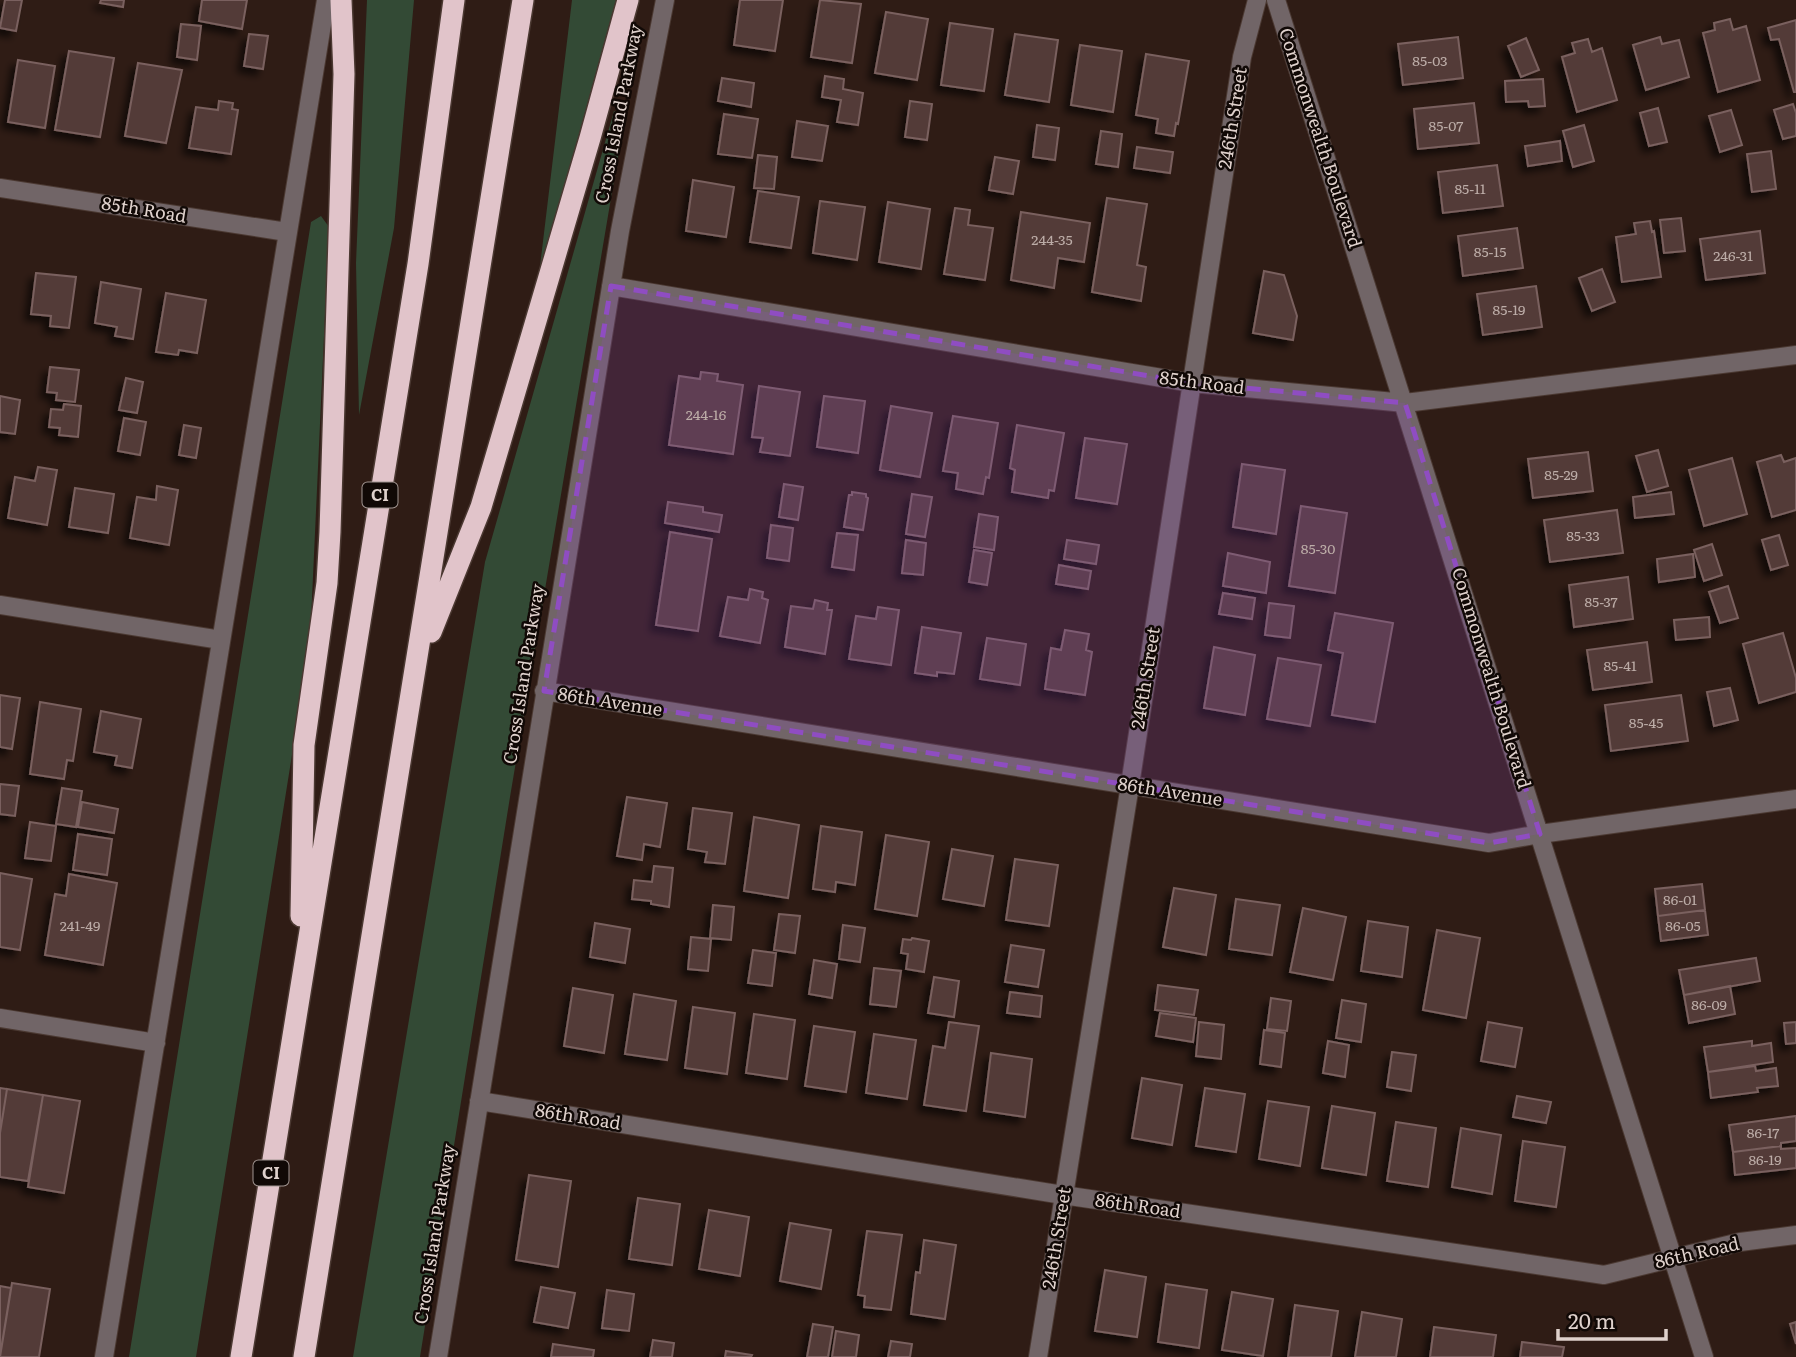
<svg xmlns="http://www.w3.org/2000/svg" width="1796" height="1357" font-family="Literata,serif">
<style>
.green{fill:#334a35}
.building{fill:#533b39;stroke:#7a615e;stroke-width:2;filter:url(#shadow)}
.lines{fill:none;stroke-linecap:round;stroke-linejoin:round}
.minor-casing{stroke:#4b3932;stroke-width:20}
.highway-casing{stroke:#4b3932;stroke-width:24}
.minor{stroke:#716567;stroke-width:18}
.highway{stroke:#e1c4ca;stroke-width:21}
.marked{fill:#8f4dc2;fill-opacity:0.2;stroke:#8f4dc2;stroke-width:5;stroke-dasharray:14 9;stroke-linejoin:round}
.labels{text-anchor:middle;stroke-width:5;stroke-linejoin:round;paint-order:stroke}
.number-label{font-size:14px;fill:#bcaca7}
.shield{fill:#110906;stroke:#a19591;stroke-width:2}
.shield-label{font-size:16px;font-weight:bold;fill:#dfd1cc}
.street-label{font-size:18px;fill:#dfd1cc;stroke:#110906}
</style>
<defs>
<filter id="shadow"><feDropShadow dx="-6" dy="6" stdDeviation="3.5" flood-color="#0009"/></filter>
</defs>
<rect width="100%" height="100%" fill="#2f1c15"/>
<path class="green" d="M367 0H414L394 228 359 415 356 263Z
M572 0H616L538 283Z
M614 111 625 115 510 797 420 1357H353L485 562Z
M321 216 329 227 310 642 196 1357H129L311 222Z"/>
<path class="building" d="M5 0H22L16 31 0 28Z
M101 0H124L123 7 100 3Z
M202 0H247L242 29 199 21Z
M740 0H783L775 51 734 45Z
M820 0 861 4 852 63 811 57Z
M886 12 928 19 917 80 875 73Z
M1730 19 1733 30 1746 26 1760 80 1718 92 1703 33 1715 30 1714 23Z
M1796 20V92H1794L1779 39 1771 40 1768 28Z
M950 23 993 29 984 91 941 85Z
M181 24 201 26 197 60 177 57Z
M249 34 268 36 263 69 244 66Z
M1015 34 1058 40 1049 102 1005 95Z
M1458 37 1463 78 1403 85 1398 44Z
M1660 37 1662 44 1679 40 1689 77 1646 90 1633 45Z
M1526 38 1539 70 1521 77 1508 46Z
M1588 39 1592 52 1602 48 1617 100 1577 112 1562 57 1575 53 1572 43Z
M1080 45 1122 51 1113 112 1071 105Z
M69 51 114 58 100 137 55 130Z
M1146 54 1189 61 1178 124 1176 123 1174 136 1156 133 1158 119 1136 115Z
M18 60 55 66 45 128 8 122Z
M138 63 182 70 166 143 125 136Z
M825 76 844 79 843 89 863 93 858 125 837 122 841 100 822 97Z
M722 78 754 83 751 107 718 101Z
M1543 79 1545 106 1529 107 1528 101 1506 102 1505 81Z
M219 101 233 103 232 109 238 110 231 154 189 148 196 107 218 110Z
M910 101 932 104 927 140 905 137Z
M1474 103 1479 143 1418 149 1414 109Z
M1793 104 1796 113V136L1783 139 1774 110Z
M1658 108 1667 142 1649 146 1640 113Z
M1731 110 1742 145 1720 152 1709 116Z
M724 114 758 119 752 158 718 154Z
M797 121 828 126 822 161 792 157Z
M1037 125 1059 128 1055 160 1033 157Z
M1584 125 1594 161 1573 167 1563 131Z
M1101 131 1122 134 1118 167 1096 164Z
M1560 141 1562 161 1528 166 1525 146Z
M1137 147 1173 152 1170 173 1134 168Z
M1771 151 1776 189 1752 192 1747 154Z
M758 155 777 157 774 189 754 188Z
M995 157 1019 161 1013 194 989 190Z
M1497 165 1503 206 1443 213 1438 172Z
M693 180 734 187 726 237 686 231Z
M758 191 799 197 791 248 750 242Z
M1107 198 1147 204 1137 265 1146 267 1141 301 1092 292Z
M820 201 865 207 857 260 813 253Z
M888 202 930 209 921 269 879 262Z
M955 208 970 210 968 225 993 228 985 280 944 274Z
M1021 212 1090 223 1084 262 1058 258 1054 288 1011 280Z
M1681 218 1685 251 1664 253 1660 220Z
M1650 221 1652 232 1654 231 1661 277 1622 282 1616 237 1636 234 1634 223Z
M1517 228 1523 268 1463 276 1458 236Z
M1760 231 1765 273 1706 280 1700 239Z
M1602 269 1615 302 1592 311 1579 278Z
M1264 271 1284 275 1297 316 1293 340 1253 333Z
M36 273 76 277 69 328 50 326 51 316 31 314Z
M101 282 141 289 133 339 115 336 117 327 95 323Z
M1536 286 1542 327 1483 335 1477 294Z
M166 293 206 300 197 353 179 350 178 355 156 352Z
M50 367 79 370 75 402 56 400 57 393 47 392Z
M701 372 718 374 717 381 743 385 733 454 669 445 679 376 700 379Z
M126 378 143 382 137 413 119 410Z
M759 386 800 392 790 456 760 452 763 438 752 437Z
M0 396 20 400 15 434 0 432Z
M824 396 865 401 858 453 817 447Z
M64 404 81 406 78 437 59 435 60 428 49 427 51 409 63 410Z
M891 406 932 413 920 477 880 470Z
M953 416 998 423 989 478 986 477 983 494 956 489 958 473 943 471Z
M124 418 146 422 140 455 118 451Z
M184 425 201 428 196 458 179 455Z
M1017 425 1064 433 1054 491 1049 490 1048 498 1012 492 1015 470 1010 468Z
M1085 438 1127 444 1117 504 1076 498Z
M1658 450 1668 486 1647 492 1636 456Z
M1588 452 1593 491 1533 498 1528 459Z
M1781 455 1784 462 1796 458V510L1772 517 1757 462Z
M1732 458 1747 514 1704 526 1689 470Z
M1242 464 1285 470 1276 534 1233 527Z
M38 467 57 470 47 525 8 518 15 477 35 481Z
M784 484 803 487 798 520 779 517Z
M157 486 178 490 169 545 130 538 137 497 156 500Z
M75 488 114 494 108 533 69 527Z
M852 492 866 494V497L868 498 863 530 844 527 849 495H852Z
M1671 492 1674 514 1635 518 1633 497Z
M912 494 932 497 925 537 906 534Z
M668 502 703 507V512L722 515 719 532 665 523Z
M1301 506 1347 513 1335 593 1289 586Z
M1617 510 1623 553 1550 562 1544 520Z
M979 514 998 517 994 550 974 547Z
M771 525 793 528 789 561 767 558Z
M670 532 712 539 698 631 656 625Z
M837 533 858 535 854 570 832 567Z
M1779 535 1788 565 1771 570 1762 540Z
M906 540 926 543 923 575 902 573Z
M1067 540 1099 545 1096 564 1064 559Z
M1712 544 1722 575 1704 581 1694 550Z
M974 550 992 553 987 585 969 582Z
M1228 553 1270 562 1266 593 1223 586Z
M1693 554 1695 577 1659 582 1657 559Z
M1059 565 1091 571 1088 589 1056 584Z
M1628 577 1633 619 1574 627 1569 585Z
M1728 586 1738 618 1720 623 1709 592Z
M750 589 763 592 762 598 768 600 760 643 720 636 728 597 748 600Z
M1223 593 1255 598 1252 619 1219 614Z
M815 600 828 603 827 610H832L825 654 785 647 791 606 813 609Z
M1269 603 1294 606 1290 638 1265 635Z
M878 607 899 610 891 665 849 659 856 616 876 619Z
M1335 613 1393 623 1375 722 1332 715 1343 653 1328 650Z
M1709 617 1710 637 1676 640 1674 620Z
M922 627 961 633 954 674 937 672V676L915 673Z
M1065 630 1089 634 1086 650 1092 652 1085 695 1045 689 1051 648 1061 650Z
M1783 633 1796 678V692L1759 703 1743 644Z
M987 638 1026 644 1020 685 980 679Z
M1647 642 1652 682 1593 690 1587 650Z
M1214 647 1255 655 1245 715 1204 708Z
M1278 658 1321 665 1310 726 1267 719Z
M1730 688 1738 720 1714 726 1707 692Z
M0 695 20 698 12 749 0 747Z
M1681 695 1688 741 1611 751 1605 705Z
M40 702 81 709 73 761 67 760 64 779 30 774Z
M101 711 141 719 132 768 115 765 117 756 94 752Z
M0 784 19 786 15 816 0 814Z
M62 788 82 791 76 827 56 824Z
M627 797 667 803 660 847 644 844 642 860 617 856Z
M82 802 118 809 114 833 78 827Z
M693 808 732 813 725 864 705 862 707 852 688 849Z
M754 817 799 825 788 898 744 891Z
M30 822 56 826 51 861 25 858Z
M821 826 862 832 855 885 836 882 835 892 813 889Z
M78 834 112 839 107 875 73 870Z
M886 835 929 842 917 916 875 909Z
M952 849 993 856 984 906 943 899Z
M1015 859 1058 865 1049 926 1006 920Z
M654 866 673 868 669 907 651 904V901L632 899 634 880 652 882Z
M0 873 32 879 20 950 0 947Z
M69 874 117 883 103 965 45 955 55 894 66 896Z
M1702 884 1705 910 1658 916 1655 889Z
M1174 888 1216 895 1206 955 1163 947Z
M1236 899 1280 905 1272 955 1229 949Z
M713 905 734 907 731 940 710 938Z
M1303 908 1346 917 1333 980 1290 972Z
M1705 910 1708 935 1661 941 1658 916Z
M779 914 800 916 795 953 774 950Z
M1368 921 1408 927 1402 977 1361 971Z
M595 923 630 929 625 963 590 957Z
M843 925 865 928 860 962 839 959Z
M1437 930 1480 938 1466 1018 1423 1010Z
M691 937 711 939 708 971 688 969Z
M912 938 929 941 924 972 906 969 908 954 901 953 903 939 911 940Z
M1011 945 1044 950 1038 987 1005 982Z
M753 950 776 953 772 986 748 983Z
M1756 958 1760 981 1684 995 1679 970Z
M814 960 837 964 832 998 809 994Z
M874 968 901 971 896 1007 870 1004Z
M934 977 959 981 954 1017 928 1013Z
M1158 985 1198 990 1194 1015 1155 1010Z
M1730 986 1735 1014 1689 1023 1684 995Z
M573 988 613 995 604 1053 564 1046Z
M1010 992 1042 996 1040 1017 1007 1013Z
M634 994 676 1001 667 1060 625 1054Z
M1271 998 1291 1001 1287 1031 1267 1029Z
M1342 1000 1366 1004 1361 1042 1336 1038Z
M693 1007 735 1013 727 1074 685 1068Z
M1160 1013 1196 1018 1193 1042 1156 1036Z
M754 1014 795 1020 787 1079 746 1073Z
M949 1022 979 1026 966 1111 924 1105 933 1046 945 1048Z
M1199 1022 1224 1025 1221 1059 1196 1056Z
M1488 1022 1522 1028 1515 1067 1481 1061Z
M1796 1022V1043L1786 1044 1784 1023Z
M814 1026 855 1032 846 1092 805 1086Z
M1264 1030 1285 1033 1281 1067 1260 1064Z
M874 1034 916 1040 907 1099 866 1093Z
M1328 1041 1349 1045 1345 1077 1323 1073Z
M1752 1041V1046L1771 1043 1773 1062 1708 1072 1704 1047Z
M1392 1052 1416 1055 1411 1091 1387 1087Z
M991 1053 1032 1059 1025 1117 984 1111Z
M1755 1066 1756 1071 1776 1068 1778 1086 1757 1088 1758 1092 1711 1098 1708 1072Z
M1142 1078 1182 1085 1172 1145 1132 1138Z
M0 1088 7 1089 0 1133Z
M1205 1088 1245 1094 1236 1152 1196 1146Z
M7 1089 43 1095 28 1181 0 1177V1133Z
M43 1095 80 1101 64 1193 28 1187Z
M1517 1096 1551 1102 1546 1123 1513 1117Z
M1268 1101 1309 1107 1300 1166 1259 1159Z
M1332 1106 1375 1113 1366 1175 1322 1168Z
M1796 1116V1141L1781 1143V1146L1733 1152 1729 1125Z
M1396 1122 1436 1128 1428 1187 1387 1181Z
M1461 1128 1501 1135 1492 1194 1452 1187Z
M1523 1141 1565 1147 1556 1207 1515 1201Z
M1781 1146V1149L1796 1148V1168L1735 1175 1733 1152Z
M529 1175 571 1181 558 1267 516 1260Z
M638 1198 680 1204 672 1265 629 1259Z
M709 1210 749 1217 740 1276 699 1269Z
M790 1223 831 1230 821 1289 780 1281Z
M867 1231 902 1235 891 1310 864 1307 865 1296 858 1295Z
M924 1240 956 1245 945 1319 911 1314 916 1272 920 1273Z
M1105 1270 1146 1277 1137 1337 1095 1331Z
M12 1283 50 1289 39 1357H0Z
M1166 1284 1207 1290 1199 1348 1158 1342Z
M0 1286 11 1288 0 1356Z
M541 1287 575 1293 568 1328 534 1322Z
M607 1290 634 1294 629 1331 602 1328Z
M1232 1292 1273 1299 1263 1356 1222 1350Z
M1295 1305 1338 1311 1331 1357H1288Z
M1362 1312 1402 1319 1396 1357H1355Z
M1796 1322V1344L1790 1324Z
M813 1324 833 1327 828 1357H807Z
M1434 1327 1496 1335 1493 1357H1430Z
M836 1331 859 1335 856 1357H832Z
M653 1340 674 1343 672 1357H650Z
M891 1341 912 1344 910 1357H888Z
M1522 1342 1564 1347 1562 1357H1520Z
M553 1344 594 1350 593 1357H551Z
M726 1351 752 1355 751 1357H725Z"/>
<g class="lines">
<g class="minor-casing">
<path id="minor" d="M1276 0 1704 1357
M0 188 287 232
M611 286 1192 383 1405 403 1796 355
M0 605 221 640
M544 691 1489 843 1540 834 1796 799
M0 1018 156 1043
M479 1101 1063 1195 1604 1275 1740 1242 1796 1235
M104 1357 326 0
M438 1357 620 231 665 0
M1038 1357 1130 785 1242 57 1257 0"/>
</g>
<g class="highway-casing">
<path id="highway" d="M431 632 481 507 590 138 628 0
M301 916 304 745 327 583 330 532 344 74 341 0
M241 1357 418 264 454 0
M304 1357 523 0"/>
</g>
<use href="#minor" class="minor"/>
<use href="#highway" class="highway"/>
</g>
<path class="marked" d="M611 286 1192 383 1405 403 1540 834 1489 843 544 691Z"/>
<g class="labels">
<g class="number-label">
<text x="1430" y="66">85-03</text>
<text x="1446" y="131">85-07</text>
<text x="1470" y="194">85-11</text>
<text x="1052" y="245">244-35</text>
<text x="1490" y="257">85-15</text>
<text x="1733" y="261">246-31</text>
<text x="1509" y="315">85-19</text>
<text x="706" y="420">244-16</text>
<text x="1561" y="480">85-29</text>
<text x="1583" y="541">85-33</text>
<text x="1318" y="554">85-30</text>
<text x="1601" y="607">85-37</text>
<text x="1620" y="671">85-41</text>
<text x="1646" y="728">85-45</text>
<text x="1680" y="905">86-01</text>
<text x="80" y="931">241-49</text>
<text x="1683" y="931">86-05</text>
<text x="1709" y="1010">86-09</text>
<text x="1763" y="1138">86-17</text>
<text x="1765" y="1165">86-19</text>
</g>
<g class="shield">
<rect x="362.5" y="482.5" width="35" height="25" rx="5"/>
<rect x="253.5" y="1160.5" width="35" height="25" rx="5"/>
</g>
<g class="shield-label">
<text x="380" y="501">CI</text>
<text x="271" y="1179">CI</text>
</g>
<g class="street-label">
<text transform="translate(619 114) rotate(-79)" y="6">Cross Island Parkway</text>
<text transform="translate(1233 118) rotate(-81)" y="6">246th Street</text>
<text transform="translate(1320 138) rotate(72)" y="6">Commonwealth Boulevard</text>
<text transform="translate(144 210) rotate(9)" y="6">85th Road</text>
<text transform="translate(1202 383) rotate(7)" y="6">85th Road</text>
<text transform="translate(524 674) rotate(-81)" y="6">Cross Island Parkway</text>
<text transform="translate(1146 678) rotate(-81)" y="6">246th Street</text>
<text transform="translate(1491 678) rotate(73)" y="6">Commonwealth Boulevard</text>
<text transform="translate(610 702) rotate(9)" y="6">86th Avenue</text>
<text transform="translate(1170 792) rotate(9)" y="6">86th Avenue</text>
<text transform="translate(578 1117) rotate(9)" y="6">86th Road</text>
<text transform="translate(1138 1206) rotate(8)" y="6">86th Road</text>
<text transform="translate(435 1234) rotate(-81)" y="6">Cross Island Parkway</text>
<text transform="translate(1057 1238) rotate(-81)" y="6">246th Street</text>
<text transform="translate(1697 1253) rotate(-13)" y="6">86th Road</text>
</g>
</g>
<path d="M1558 1329v10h108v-10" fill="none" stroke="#dfd1cc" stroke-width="3.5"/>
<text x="1568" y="1329" font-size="21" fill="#dfd1cc" stroke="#110906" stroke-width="5" paint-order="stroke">20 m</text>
</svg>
